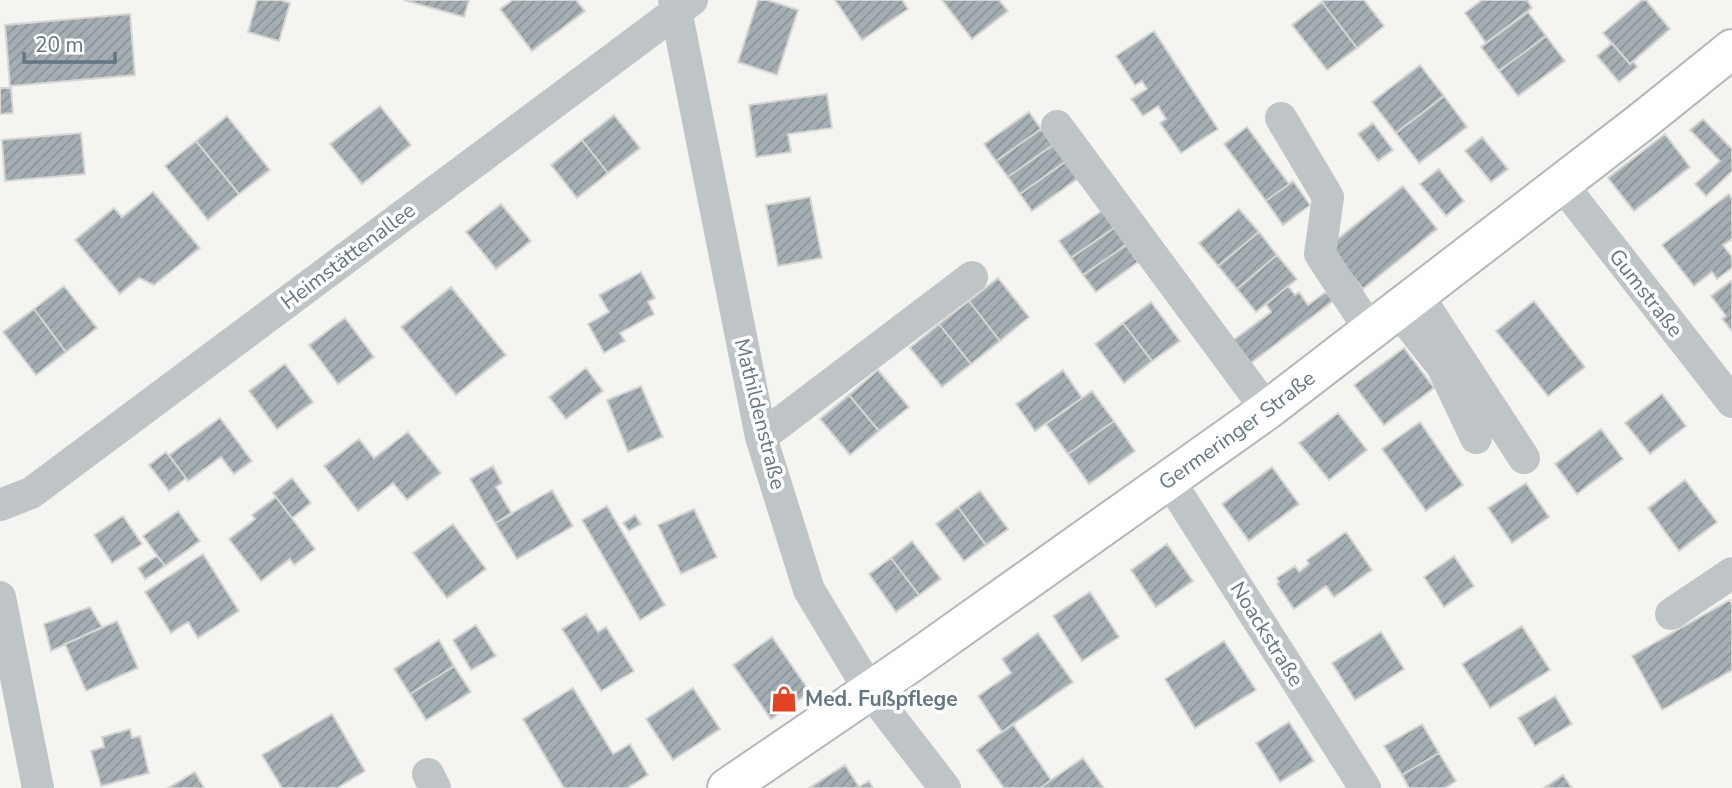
<svg xmlns="http://www.w3.org/2000/svg" width="1732" height="788" font-family="'Nunito Sans',sans-serif">
<style>
.building{fill:url(#building-hatch);stroke:#d5d5d3;stroke-width:2}
.lines{fill:none;stroke-linecap:round;stroke-linejoin:round}
.major-casing{stroke:#b2b7ba;stroke-width:42}
.minor{stroke:#bfc4c6;stroke-width:32}
.major{stroke:#fff;stroke-width:38}
.labels{text-anchor:middle;stroke-width:7;stroke-linejoin:round;paint-order:stroke}
.street-label{font-size:21px;fill:#637681;stroke:#fff}
.poi-label{font-size:21px;font-weight:bold;fill:#637681;stroke:#fff;text-anchor:start}
</style>
<defs>
<pattern id="building-hatch" width="6" height="6" patternUnits="userSpaceOnUse" patternTransform="scale(1.75)"><rect width="6" height="6" fill="#a5afb3"/><path d="M-1 1l2-2M0 6l6-6M5 7l2-2" fill="none" stroke="#8a9397"/></pattern>
</defs>
<rect width="100%" height="100%" fill="#f4f4f0"/>
<path class="building" d="M257 0H280L290 3 279 41 248 32Z
M404 0H469L464 17Z
M513 0H576L585 11 532 51 500 9Z
M758 0H767L798 10 777 75 738 62Z
M835 0H902L908 9 862 40Z
M942 0H999L1008 11 972 39Z
M1324 0H1364L1384 26 1357 48 1322 2Z
M1482 0H1527L1532 8 1486 43 1465 13Z
M1642 0H1646L1670 29 1630 64 1603 33Z
M1322 2 1357 48 1327 70 1292 25Z
M1528 12 1546 36 1499 71 1481 47Z
M130 14 135 75 10 86 5 25Z
M1154 31 1218 129 1181 153 1160 123 1166 119 1158 106 1143 116 1131 99 1147 89 1142 81 1135 85 1116 56Z
M1546 36 1565 61 1518 96 1499 71Z
M1612 43 1630 64 1633 61 1637 67 1619 82 1597 56Z
M1420 65 1444 96 1396 133 1372 102Z
M0 88H11L13 113 0 114Z
M827 94 832 128 788 134 791 152 756 157 749 105Z
M1444 96 1467 127 1419 163 1396 133Z
M380 106 411 145 362 184 330 144Z
M1029 112 1041 129 996 161 984 144Z
M614 115 640 148 608 173 582 140Z
M227 116 270 170 239 194 196 141Z
M1703 119 1732 149V171L1706 196 1695 184 1720 161 1690 130Z
M1373 123 1393 150 1378 161 1358 134Z
M1247 127 1289 184 1266 201 1224 144Z
M1041 129 1053 145 1008 177 996 161Z
M81 133 85 174 5 181 2 140Z
M1665 134 1690 167 1634 211 1608 178Z
M1482 137 1508 169 1491 182 1465 151Z
M582 140 608 173 577 198 551 165Z
M196 141 239 194 208 220 165 166Z
M1053 145 1065 162 1020 194 1008 177Z
M1065 162 1077 179 1032 211 1020 194Z
M1439 169 1464 201 1446 216 1420 184Z
M1293 181 1310 205 1283 225 1266 201Z
M1403 186 1437 229 1363 289 1329 246Z
M153 192 200 248 154 285 139 278 120 294 75 240 114 208 122 217Z
M1729 194 1732 199V239L1723 245 1732 257V268L1717 279 1712 272 1694 286 1662 245Z
M810 197 822 258 778 266 766 205Z
M501 204 531 241 496 269 466 232Z
M1239 209 1259 232 1218 266 1199 243Z
M1102 211 1114 228 1071 258 1059 241Z
M1114 228 1126 245 1083 275 1071 258Z
M1259 232 1277 255 1237 289 1218 266Z
M1126 245 1138 262 1096 292 1083 275Z
M1277 255 1297 279 1256 312 1237 289Z
M641 272 655 298 648 302 654 314 620 333 625 341 604 353 588 324 609 312 599 295Z
M998 278 1029 317 1000 341 969 301Z
M1732 280V331L1722 319 1726 316 1711 296Z
M64 286 97 328 66 352 34 309Z
M1288 286 1295 295 1299 292 1308 305 1326 292 1333 301 1248 365 1231 342 1271 312 1266 304Z
M451 287 506 355 456 395 401 327Z
M969 301 1000 341 971 364 939 324Z
M1534 301 1585 367 1548 396 1496 331Z
M1151 302 1180 341 1152 361 1123 323Z
M34 309 66 352 36 375 3 332Z
M345 318 374 357 338 384 309 345Z
M1123 323 1152 361 1124 383 1095 344Z
M939 324 971 364 942 387 910 348Z
M1404 348 1434 388 1384 425 1354 385Z
M285 364 313 402 277 429 249 391Z
M586 368 603 391 566 419 549 397Z
M878 370 909 407 879 431 849 395Z
M1063 370 1082 398 1035 431 1016 404Z
M641 386 663 437 628 452 607 400Z
M1092 391 1114 421 1068 454 1046 424Z
M1662 394 1686 426 1650 454 1625 423Z
M849 395 879 431 850 455 820 419Z
M1338 413 1367 450 1329 480 1299 443Z
M220 418 252 461 234 474 221 457 188 481 169 455Z
M1114 421 1135 451 1089 484 1068 454Z
M1420 422 1463 485 1426 511 1382 449Z
M1601 429 1623 459 1577 494 1555 464Z
M408 432 441 473 407 500 393 483 358 511 324 466 359 439 374 458Z
M166 452 186 478 169 491 149 465Z
M493 466 502 483 496 487 512 514 495 523 470 479Z
M1272 467 1299 504 1249 541 1222 504Z
M292 478 311 503 292 518 273 493Z
M1685 480 1717 522 1679 551 1648 508Z
M1526 483 1549 517 1512 543 1488 508Z
M552 490 573 526 517 559 495 523Z
M980 491 1008 529 986 545 958 507Z
M276 497 315 549 294 565 290 559 261 581 229 539 255 519 252 515Z
M607 506 665 605 640 620 582 520Z
M958 507 986 545 964 561 936 524Z
M694 509 717 557 681 574 658 525Z
M178 511 200 541 165 566 143 536Z
M635 515 641 524 629 531 623 523Z
M123 516 142 544 112 563 94 535Z
M453 524 486 569 447 598 413 553Z
M1346 532 1372 570 1334 597 1326 586 1294 609 1277 584 1279 582 1277 578 1295 566 1299 572 1309 564 1307 560Z
M912 541 941 579 919 595 891 558Z
M1167 544 1193 581 1156 607 1131 570Z
M203 554 239 611 198 638 188 622 171 633 145 592Z
M157 556 165 566 145 579 138 568Z
M1454 556 1474 586 1444 607 1424 577Z
M891 558 919 595 896 612 869 574Z
M1090 592 1119 637 1082 661 1053 616Z
M1730 600 1732 605V670L1662 710 1632 656Z
M90 607 102 627 51 651 44 624Z
M586 614 598 632 606 627 634 671 601 691 562 629Z
M117 621 138 668 86 691 65 644Z
M476 625 496 656 471 670 453 640Z
M1522 626 1550 670 1490 708 1462 664Z
M1381 632 1404 669 1355 700 1332 663Z
M1038 633 1073 682 1002 732 978 696 1011 673 1002 659Z
M772 637 810 692 771 719 733 665Z
M439 640 454 666 410 694 394 669Z
M1224 641 1256 690 1195 728 1165 679Z
M454 666 471 692 426 720 410 694Z
M573 688 613 754 630 744 648 775 627 788H564L523 719Z
M693 688 720 729 673 760 646 719Z
M1555 696 1572 724 1535 746 1518 718Z
M332 714 365 771 337 788H282L262 755Z
M1289 722 1314 761 1280 782 1256 743Z
M1013 724 1051 780 1040 788H1004L977 750Z
M1422 724 1439 753 1402 775 1384 746Z
M130 729 132 738 140 736 149 773 101 786 91 751 104 747 102 737Z
M1439 753 1456 781 1445 788H1409L1402 775Z
M1083 758 1104 788H1040L1051 780Z
M845 765 859 787 869 781 873 788H809Z
M195 772 204 788H168Z
M1563 775 1572 788H1544Z"/>
<g class="lines">
<g class="major-casing">
<g id="major">
<path id="s1" d="M727 788 912 662 1267 410 1640 123 1732 49"/>
</g>
</g>
<path class="minor" d="M674 0 761 437 809 590 870 691 945 788
M1281 118 1328 197 1320 254 1370 330
M1057 126 1267 410
M1561 183 1732 402
M1417 294 1524 458
M1397 309 1442 366 1476 438
M761 437 972 277
M1169 480 1365 788
M0 505 31 493 692 0
M0 597 38 788
M1671 614 1732 573
M428 774 435 788"/>
<use href="#major" class="major"/>
</g>
<defs>
<g id="shop-bare" transform="scale(2.1)"><path d="M-5-2.5h2.3a2.7 3.5 0 0 1 5.4 0H5L5.5 6h-11ZM-1.5-2.5h3a1.5 2.3 0 0 0-3 0Z" fill="#e14323" stroke="#fff" stroke-width="2.5" paint-order="stroke"/></g>
</defs>
<g fill-rule="evenodd">
<use href="#shop-bare" x="784" y="699"/>
</g>
<g class="labels">
<g class="street-label">
<text transform="translate(348 256) rotate(-37)" y="7">Heimstättenallee</text>
<text transform="translate(1646 293) rotate(52)" y="7">Gumstraße</text>
<text transform="translate(760 414) rotate(76)" y="7">Mathildenstraße</text>
<text dy="7" stroke="none"><textPath href="#s1" startOffset="623">Germeringer Straße</textPath></text>
<text transform="translate(1267 634) rotate(58)" y="7">Noackstraße</text>
</g>
<g class="poi-label">
<text x="805" y="706">Med. Fußpflege</text>
</g>
</g>
<path d="M24 52v10h91v-10" fill="none" stroke="#637681" stroke-width="3.5"/>
<text x="35" y="52" font-size="21" fill="#637681" stroke="#ffffff" stroke-width="5" paint-order="stroke">20 m</text>
</svg>
